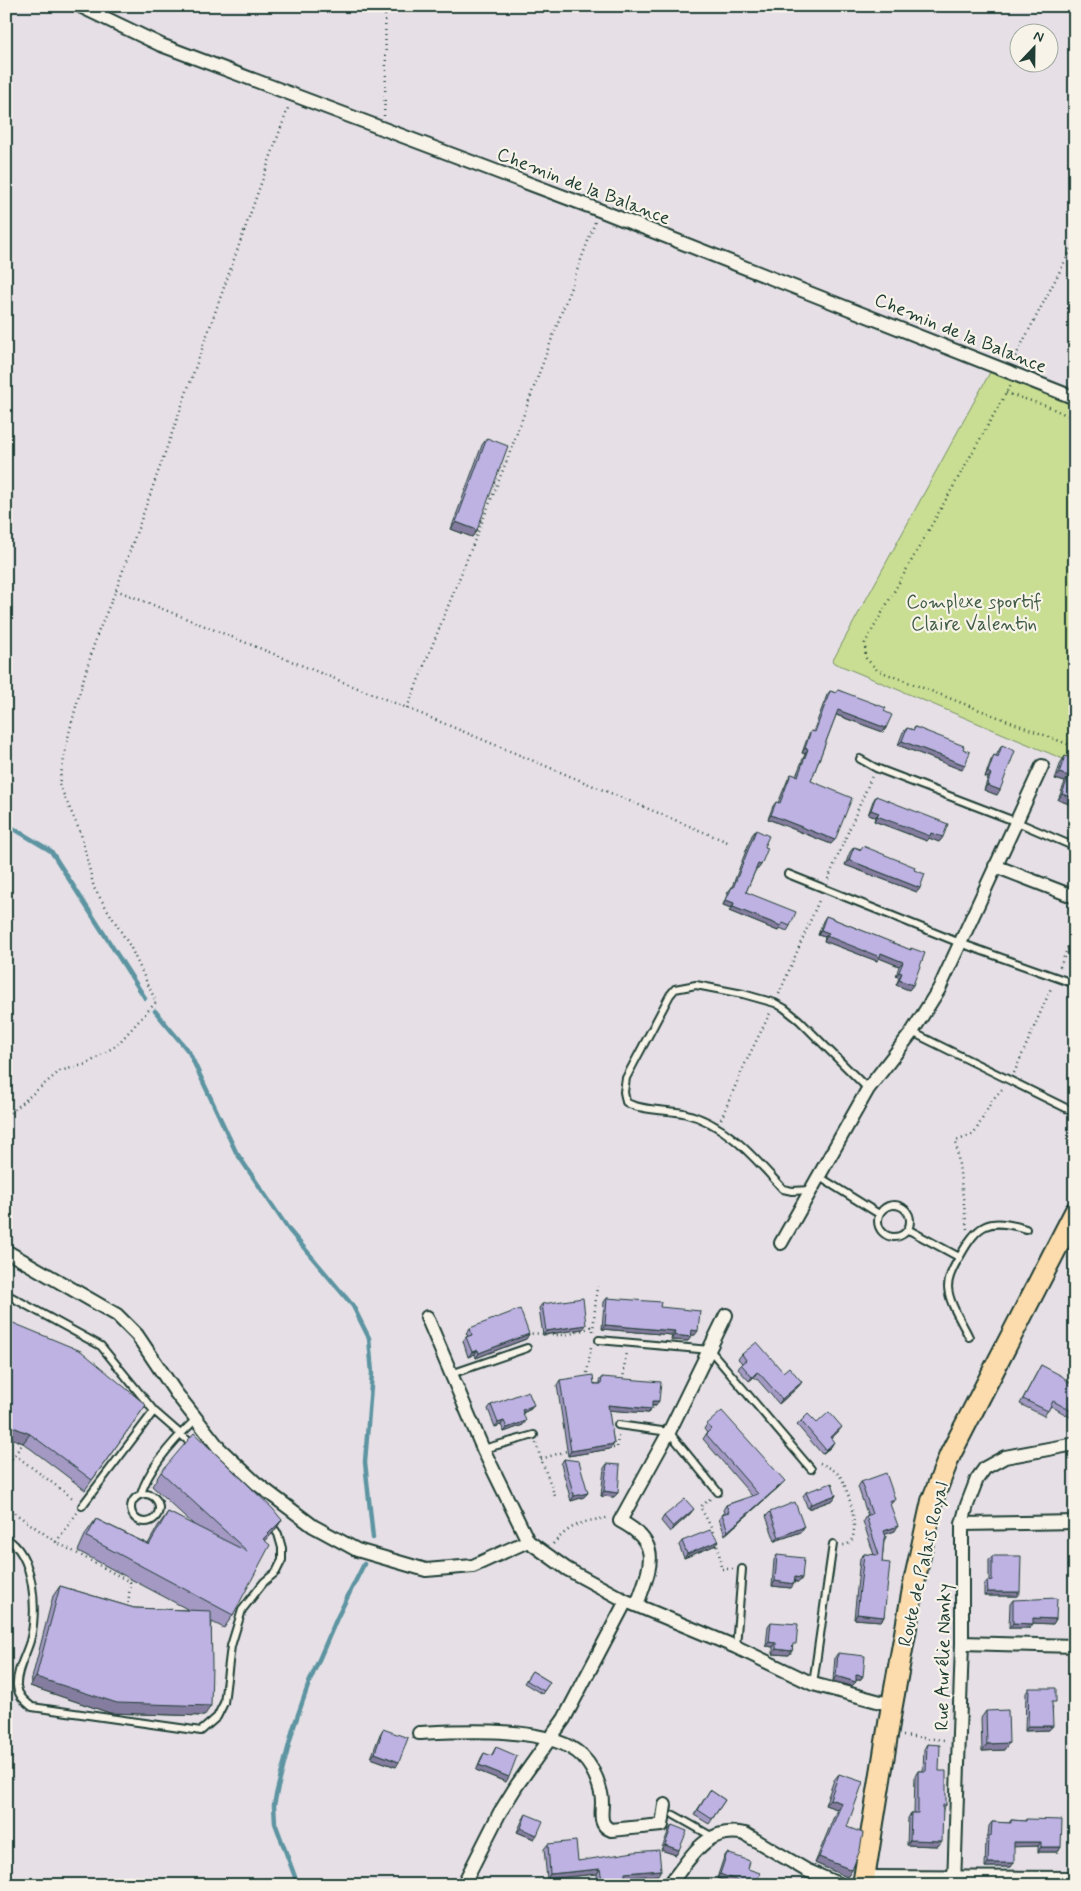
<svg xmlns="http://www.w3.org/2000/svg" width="1081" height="1891" font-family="Mynerve,sans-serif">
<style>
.green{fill:#c9de93;stroke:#748e64}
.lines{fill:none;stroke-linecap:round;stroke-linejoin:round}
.stream{stroke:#5d94a1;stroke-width:4.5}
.lane-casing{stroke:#1f3d34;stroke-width:10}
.street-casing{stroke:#1f3d34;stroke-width:16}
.primary-casing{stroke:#1f3d34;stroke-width:24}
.path{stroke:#1f3d34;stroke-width:2.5;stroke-dasharray:1 4;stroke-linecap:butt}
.lane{stroke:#f7f3e8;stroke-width:6}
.street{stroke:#f7f3e8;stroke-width:12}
.primary{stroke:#fcdcac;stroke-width:20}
.wall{fill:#a399c3;stroke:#1f3d34}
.shaded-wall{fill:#857d9f;stroke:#1f3d34}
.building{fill:#beb2e3;stroke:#1f3d34}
.labels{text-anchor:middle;stroke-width:4.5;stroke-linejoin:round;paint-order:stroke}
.street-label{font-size:19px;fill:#1f3d34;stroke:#f7f3e8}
.park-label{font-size:19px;fill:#415d47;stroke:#f7f3e8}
</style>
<rect width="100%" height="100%" fill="#e6e0e6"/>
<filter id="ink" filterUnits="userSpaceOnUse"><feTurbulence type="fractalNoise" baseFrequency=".02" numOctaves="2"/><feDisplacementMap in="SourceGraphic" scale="10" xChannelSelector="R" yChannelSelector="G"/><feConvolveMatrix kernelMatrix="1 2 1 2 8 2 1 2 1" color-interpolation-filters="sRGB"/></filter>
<g filter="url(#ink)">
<path class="green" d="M994 365 1075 398V764L832 662Z"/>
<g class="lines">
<path class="stream" d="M6 824 51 851 145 998
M155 1011 189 1052 236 1152 289 1230 353 1306 369 1338 372 1373 365 1462 373 1538
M298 1885 275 1823 274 1805 277 1791 293 1729 309 1683 337 1618 364 1564"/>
<g class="lane-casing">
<path id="lane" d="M860 759 876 768 1017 822 1075 847
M788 874 960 943 1075 984
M912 1032 1068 1109
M818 1176 879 1214
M810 1190 792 1191 783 1189C754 1157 726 1123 683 1113 667 1110 637 1110 626 1102L624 1092 626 1078 670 995 675 989 696 985 743 994 775 1003 784 1008 799 1020 868 1089
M878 1221a16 16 0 1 1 32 0a16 16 0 1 1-32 0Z
M909 1230 959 1257
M6 1294 101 1346 154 1411 193 1445
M969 1337C962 1322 949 1304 948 1287 948 1278 954 1266 959 1258 978 1224 987 1217 1026 1229
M599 1340 710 1350 811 1469
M451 1374 527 1348
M618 1425 669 1432 718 1492
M483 1449 534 1435
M131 1508a14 14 0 1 1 28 0a14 14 0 1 1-28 0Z
M141 1494C149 1467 176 1438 196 1419
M82 1506 154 1411
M6 1538C35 1555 38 1612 30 1641 26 1655 16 1671 17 1686 18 1696 25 1701 32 1707L201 1731 217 1717 224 1703 231 1646 242 1610 264 1582 276 1572 282 1560V1548L278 1534 270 1523
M736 1647 742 1569
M813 1684 833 1544
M674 1815 713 1837"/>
</g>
<g class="street-casing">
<path id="street" d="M80 6 161 45 599 210 1075 398
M995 866 1075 897
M781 1243 868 1089 912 1032 939 989 1042 766
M6 1251 117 1315 137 1335 176 1393 219 1448 256 1483 313 1526 357 1550 426 1570 473 1566 528 1541
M427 1317 483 1449 528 1541 567 1569 626 1601 736 1647 813 1684 892 1705
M962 1524 1075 1522
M637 1605C650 1567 664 1544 620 1521L669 1432 726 1315
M962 1643 1075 1646
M419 1733C460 1731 552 1725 582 1756 592 1766 598 1780 601 1793 605 1807 595 1824 611 1830L662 1825 665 1805
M864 1877 1075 1878
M463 1885 499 1814 517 1785 564 1719 626 1601
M669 1885C690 1859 706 1825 745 1834L806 1870 841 1885
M954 1885 962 1643V1524L967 1505 977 1479 985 1468 994 1463 1005 1457 1075 1444"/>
</g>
<g class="primary-casing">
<path id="primary" d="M863 1885 892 1705 915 1578 932 1501 950 1455 1075 1212"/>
</g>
<path class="path" d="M384 116 386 73 385 6
M1013 361 1075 242
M1010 386 865 643 866 658 877 670 1075 747
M1006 393 1047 406 1075 419
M116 590 407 708 730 843
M407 708 507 460 595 222
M828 879 872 776
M1060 967 1075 929
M779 994 820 898
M1014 1073 1052 986
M6 1116 60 1071 87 1064 117 1045 156 1002 130 946 94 888 81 834 59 784 69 733 82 684 97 635 116 590 288 108
M721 1119 744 1066 770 1013
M967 1229 956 1141 974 1134 993 1099 1004 1087
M593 1331 597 1286
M527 1335C536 1331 548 1336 558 1335 571 1335 581 1331 593 1326
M587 1373 591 1347
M623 1380 626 1351
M536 1443 541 1459 555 1496
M608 1448H617L618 1436
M15 1455 75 1500
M541 1459 570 1450
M820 1463C827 1466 835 1470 840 1476 848 1487 866 1547 842 1545
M6 1467 23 1443
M710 1499 700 1507C713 1529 719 1543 721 1569H733
M6 1507 56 1542 130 1582 128 1608
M56 1542 77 1513
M553 1544C570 1525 582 1521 607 1518
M903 1736 945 1740"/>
<use href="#lane" class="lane"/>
<use href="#street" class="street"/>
<use href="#primary" class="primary"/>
</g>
<path class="wall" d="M487 438 477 530 472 537 451 529 482 445Z
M838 690 884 711 886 728 883 732 836 715 811 781 835 840 831 844 768 819 773 806 776 802 778 803 788 779 791 774 796 776 805 754 802 753 808 736 811 731 813 732 827 695 830 691 836 693Z
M915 727 963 749 962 770 898 745 903 732 907 728 913 730Z
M1002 745 997 795 984 790 988 778 985 777 991 760 994 755 996 756 999 750Z
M1065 756 1075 806 1058 800 1065 782 1055 779 1061 762Z
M876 796 943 837 939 842 929 838 927 841 874 821 875 817 868 815 873 801Z
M756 830 764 847 761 865 757 870 756 869 746 892 790 926 787 931 780 928 778 931 729 911 731 908 723 905 728 892 732 887 752 835Z
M863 846 920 888 917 892 845 865 850 852 854 847 861 849Z
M826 916 910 950 911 948 913 985 909 990 896 985 899 978 896 976 899 966 879 958 877 961 824 941 825 937 818 935 823 921Z
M607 1298 695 1335H691L688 1341 671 1340 672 1335 602 1329 604 1302Z
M542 1304 583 1329 543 1335 539 1308Z
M6 1320 146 1405 85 1490 23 1443 6 1436Z
M470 1328 529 1334 526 1339 476 1358 475 1354 468 1357 463 1341 466 1337 468 1336 466 1333Z
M742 1354 783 1372 799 1386 779 1404 757 1379 754 1377 749 1381 738 1369 742 1363 738 1359Z
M1041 1365 1069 1382 1073 1377 1075 1378V1420L1051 1406 1044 1416 1020 1404Z
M602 1377 656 1406H652L648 1413 608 1410 614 1444 610 1449 568 1456 557 1385 560 1380 599 1384V1381Z
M491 1405 531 1409 523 1413V1425L504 1432 501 1425 495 1427 488 1409Z
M801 1421 817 1423 838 1432 831 1438V1447L822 1454 797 1425Z
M707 1424 785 1481 781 1485 725 1535 719 1519 722 1514 724 1513 723 1510 726 1505 752 1496 703 1439 707 1433 704 1429Z
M564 1459 588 1493 584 1497 571 1501 561 1464Z
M607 1464 618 1493 614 1497 601 1496 604 1468Z
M161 1472 282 1520 272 1534 265 1541 233 1615 224 1628 212 1622 204 1716 110 1713 30 1686 53 1596 60 1586 134 1608 189 1610 78 1551 86 1533 96 1519 148 1544 158 1526 168 1512 195 1526 152 1486Z
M861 1482 892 1503 890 1504 895 1531 885 1534 886 1537 884 1541 882 1562 884 1617 881 1621 854 1619 860 1558 864 1554 874 1555 863 1521 866 1516H868L858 1487Z
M806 1492 836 1495 833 1500 808 1509 803 1496Z
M770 1512 804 1527 801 1532 775 1541 766 1516Z
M690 1514 670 1532 661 1521 664 1516Z
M682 1541 716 1545 684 1558 679 1545Z
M777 1555 802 1578 799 1582H794L791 1588 772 1586 774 1560Z
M992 1556 1017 1596H984V1585L987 1581H989V1560Z
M1013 1600 1056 1619 1053 1624 1033 1623 1030 1628H1009L1010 1604Z
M771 1622 793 1649 789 1655 773 1654V1647L766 1646 768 1626Z
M838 1653 863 1676 860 1680H856L852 1686 833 1681 835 1657Z
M532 1671 550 1682 542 1694 524 1683Z
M1029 1688 1053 1707 1049 1730 1025 1731 1026 1693Z
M1075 1705V1715L1070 1711Z
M986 1711 1004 1750 982 1751 981 1718Z
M383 1729 396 1767 371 1758 380 1734Z
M927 1744 939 1771 946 1805 943 1809 938 1846 907 1845 908 1818 911 1813H914L915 1776 918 1771H923L924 1749Z
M496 1747 506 1782 476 1770 481 1758 484 1753 491 1756Z
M839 1774 847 1827 852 1870 847 1877 815 1863 837 1809 825 1805 834 1780Z
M710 1790 725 1800 709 1824 694 1815Z
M526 1814 534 1839 517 1832 523 1819Z
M1026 1819 1061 1847 1058 1852H1038V1846H1014L1011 1867H985L986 1840 988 1836 989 1826 992 1822 1009 1823 1011 1820 1025 1821Z
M672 1825 679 1850 676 1855 661 1850 669 1830Z
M548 1844 578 1861 658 1875 624 1878 622 1881 598 1885 597 1874 547 1879 544 1849Z
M727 1853 748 1869 757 1882 764 1885H735L717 1878 724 1857Z"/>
<path class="shaded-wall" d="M456 522 477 530 472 537 451 529Z
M838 710 886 728 883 732 834 714Z
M902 741 965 765 962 770 898 745Z
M805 748 808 749 805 754 802 753Z
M988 772 991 774 988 778 985 777Z
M1059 773 1069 776 1065 782 1055 779Z
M987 785 1000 790 997 795 984 790Z
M1062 794 1075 798V806L1058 800Z
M871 810 879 813 875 817 868 815Z
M771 815 835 840 831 844 768 819Z
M877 816 931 833 943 837 939 842 929 838 927 841 874 821Z
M849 860 920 888 917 892 845 865Z
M758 864 761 865 757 870 754 869Z
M726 900 734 903 731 908 723 905Z
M733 907 781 926 778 931 729 911Z
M821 930 829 933 825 937 818 935Z
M827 936 881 953 903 962 899 966 879 958 877 961 824 941Z
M899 972 902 973 899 978 896 976Z
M899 980 913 985 909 990 896 985Z
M586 1325 583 1329 543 1335 546 1331Z
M605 1325 675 1331 672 1335 602 1329Z
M692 1330 698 1331 695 1335H689Z
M529 1334 526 1339 476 1358 479 1353Z
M674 1335 691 1337 688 1341 671 1340Z
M478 1350 475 1354 468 1357 472 1352Z
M757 1372 754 1377 749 1381 752 1377Z
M802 1382 799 1386 779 1404 782 1399Z
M652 1401H659L656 1406 649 1405Z
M534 1405 531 1409 519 1414 522 1410Z
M608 1405 652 1409 648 1413 605 1410Z
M504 1421 501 1425 495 1427 498 1423Z
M526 1421 523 1425 504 1432 507 1428Z
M6 1424 30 1434 23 1443 6 1436Z
M842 1427 838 1432 827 1442 830 1437Z
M834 1442 831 1447 822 1454Z
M614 1444 610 1449 568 1456 571 1451Z
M785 1481 781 1485 725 1535 728 1531Z
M604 1491 618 1493 614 1497 601 1496Z
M588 1493 584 1497 571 1501 574 1496Z
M836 1495 833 1500 808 1509 811 1504Z
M895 1499 892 1503 886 1505 889 1501Z
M694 1509 690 1514 670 1532 673 1527Z
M282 1520 272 1534 254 1553 263 1539Z
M898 1526 895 1531 881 1536 884 1531Z
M804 1527 801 1532 775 1541 779 1537Z
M719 1541 716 1545 684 1558 687 1554Z
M795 1577 802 1578 799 1582 791 1581Z
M775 1581 794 1584 791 1588 772 1586Z
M988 1592H1020L1017 1596H984Z
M857 1614 884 1617 881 1621 854 1619Z
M1033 1618 1056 1619 1053 1624 1030 1623Z
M1013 1623 1033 1624 1030 1628H1009Z
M769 1642 776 1643 773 1647 766 1646Z
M776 1649 792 1651 789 1655 773 1654Z
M856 1675 863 1676 860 1680H853Z
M836 1676 856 1682 852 1686 833 1681Z
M36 1677 211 1706 204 1716 110 1713 30 1686Z
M1028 1726H1053L1049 1730 1025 1731Z
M1009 1743 1004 1750 982 1751 987 1744Z
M375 1753 399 1762 396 1767 371 1758Z
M479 1765 509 1777 506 1782 476 1770Z
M830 1799 842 1803 837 1809 825 1805Z
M521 1828 537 1835 534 1839 517 1832Z
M910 1840 942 1841 938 1846 907 1845Z
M1014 1842H1041L1038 1846 1011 1847Z
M665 1845 679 1850 676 1855 661 1850Z
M1041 1847H1061L1058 1852H1038Z
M819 1857 852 1870 847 1877 815 1863Z
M988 1863H1014L1011 1867H985Z
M600 1869 597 1874 547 1879 550 1874Z
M661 1870 658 1875 624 1878 622 1881 598 1885 602 1880 625 1873Z
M720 1874 748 1884 735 1885 717 1878Z"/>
<path class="building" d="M487 438 508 446 477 530 456 522Z
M838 690 886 708 884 711 892 715 886 728 838 710 811 781 852 798 835 840 771 815 776 802 780 803 791 774 798 776 808 749 805 748 811 731 815 732 830 691 836 693Z
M915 727 964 746 963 749 970 752 965 765 902 741 907 728 914 730Z
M1002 745 1015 751 1000 790 987 785 991 774 988 772 994 755 998 757Z
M1065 756 1075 759V798L1062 794 1069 776 1059 773Z
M876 796 948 824 943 837 931 833 930 836 877 816 879 813 871 810Z
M756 830 769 836 764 847 768 848 761 865 758 864 746 892 796 912 790 926 783 923 781 926 733 907 734 903 726 900 732 887 733 888Z
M863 846 915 867 914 870 925 874 920 888 849 860 854 847 861 850Z
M826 916 911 950V948L925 953 913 985 899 980 902 973 899 972 903 962 881 953 880 957 827 936 829 933 821 930Z
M583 1298 586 1325 546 1331 542 1304Z
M607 1298 661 1302 660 1307 700 1311 698 1331 692 1330 691 1337 674 1335 675 1331 605 1325Z
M520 1309 529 1334 479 1353 478 1350 472 1352 466 1337 472 1335 470 1328Z
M6 1320 81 1351 146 1405 92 1480 30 1434 6 1424Z
M757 1342 783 1372 789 1367 802 1382 782 1399 760 1374 757 1372 752 1377 741 1364 746 1360 742 1354Z
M1041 1365 1062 1376 1070 1383 1073 1377 1075 1378V1413L1053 1401 1048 1411 1023 1399Z
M593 1375 594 1384H601L602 1377 661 1382 659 1401H652V1409L608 1405 614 1444 571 1451 560 1380Z
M528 1391 534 1405 522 1410 526 1421 507 1428 504 1421 498 1423 491 1405Z
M722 1411 785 1481 728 1531 722 1514 729 1512 726 1505 758 1494 706 1434 711 1429 707 1424Z
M829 1412 842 1427 830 1437 834 1442 826 1450 801 1421 808 1414 817 1423Z
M194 1433 273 1509 282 1520 263 1539 270 1545 233 1615 87 1537 96 1519 149 1545 168 1512 248 1552 161 1472Z
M564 1459 579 1461 588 1493 574 1496Z
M607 1464 620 1465 618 1493 604 1491Z
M886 1473 895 1499 889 1501 898 1526 884 1531 886 1537 884 1538 882 1562 890 1563 884 1617 857 1614 864 1554 879 1555 866 1516 872 1514 861 1482Z
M832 1483 836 1495 811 1504 806 1492Z
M685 1499 694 1509 673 1527 664 1516Z
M795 1502 804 1527 779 1537 770 1512Z
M710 1530 719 1541 687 1554 682 1541Z
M777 1555 804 1558 802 1578 795 1577 794 1584 775 1581Z
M992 1556H1021L1020 1592H988L987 1581 992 1580Z
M60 1586 134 1608 211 1611 212 1666 211 1706 117 1703 36 1677Z
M1057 1598 1056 1619 1033 1618V1624L1013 1623V1600Z
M771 1622 798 1624 796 1644H793L792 1651 776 1649V1643L769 1642Z
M838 1653 865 1656 863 1676 856 1675V1682L836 1676Z
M532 1671 550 1682 544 1691 526 1680Z
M1029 1688H1056V1702H1052L1053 1726H1028Z
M1008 1710 1009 1743 987 1744 986 1711Z
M383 1729 408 1738 399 1762 375 1753Z
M927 1744 940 1745 939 1771H946V1805H943L942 1841 910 1840 911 1813H918V1771H926Z
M496 1747 517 1756 509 1777 479 1765 484 1753 492 1756Z
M839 1774 863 1782 847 1827 863 1833 860 1850 852 1870 819 1857 842 1803 830 1799Z
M710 1790 725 1800 712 1819 698 1810Z
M526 1814 543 1821 537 1835 521 1828Z
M1026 1819 1062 1820 1061 1847H1041V1842H1014V1863H988L989 1836H991L992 1822 1011 1823V1820L1026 1821Z
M672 1825 687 1831 679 1850 665 1845Z
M576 1841 578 1861 634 1852 659 1850 661 1870 625 1873V1877L602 1880 600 1869 550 1874 548 1844Z
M727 1853 750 1861 748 1869 760 1873 757 1882 764 1885H748L720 1874Z
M682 1881 698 1885H678Z"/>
</g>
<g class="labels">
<g class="street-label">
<text transform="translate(584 185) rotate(21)" y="7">Chemin de la Balance</text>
<text transform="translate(961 332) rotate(22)" y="7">Chemin de la Balance</text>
<text transform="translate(922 1564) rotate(-77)" y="7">Route de Palais Royal</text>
<text transform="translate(942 1657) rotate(-89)" y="7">Rue Aurélie Nanky</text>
</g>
<g class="park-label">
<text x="974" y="608">Complexe sportif<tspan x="974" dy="22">Claire Valentin</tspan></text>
</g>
</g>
<rect width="1081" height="1891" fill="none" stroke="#f7f3e8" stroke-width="25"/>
<rect x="12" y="12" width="1056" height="1866" fill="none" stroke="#1f3d34" stroke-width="2" filter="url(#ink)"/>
<g transform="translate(1034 48) rotate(22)"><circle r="24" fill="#f7f3e8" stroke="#a1aaa0"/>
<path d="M0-4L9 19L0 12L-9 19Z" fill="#1f3d34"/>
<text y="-8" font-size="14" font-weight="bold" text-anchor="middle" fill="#1f3d34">N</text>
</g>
</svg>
